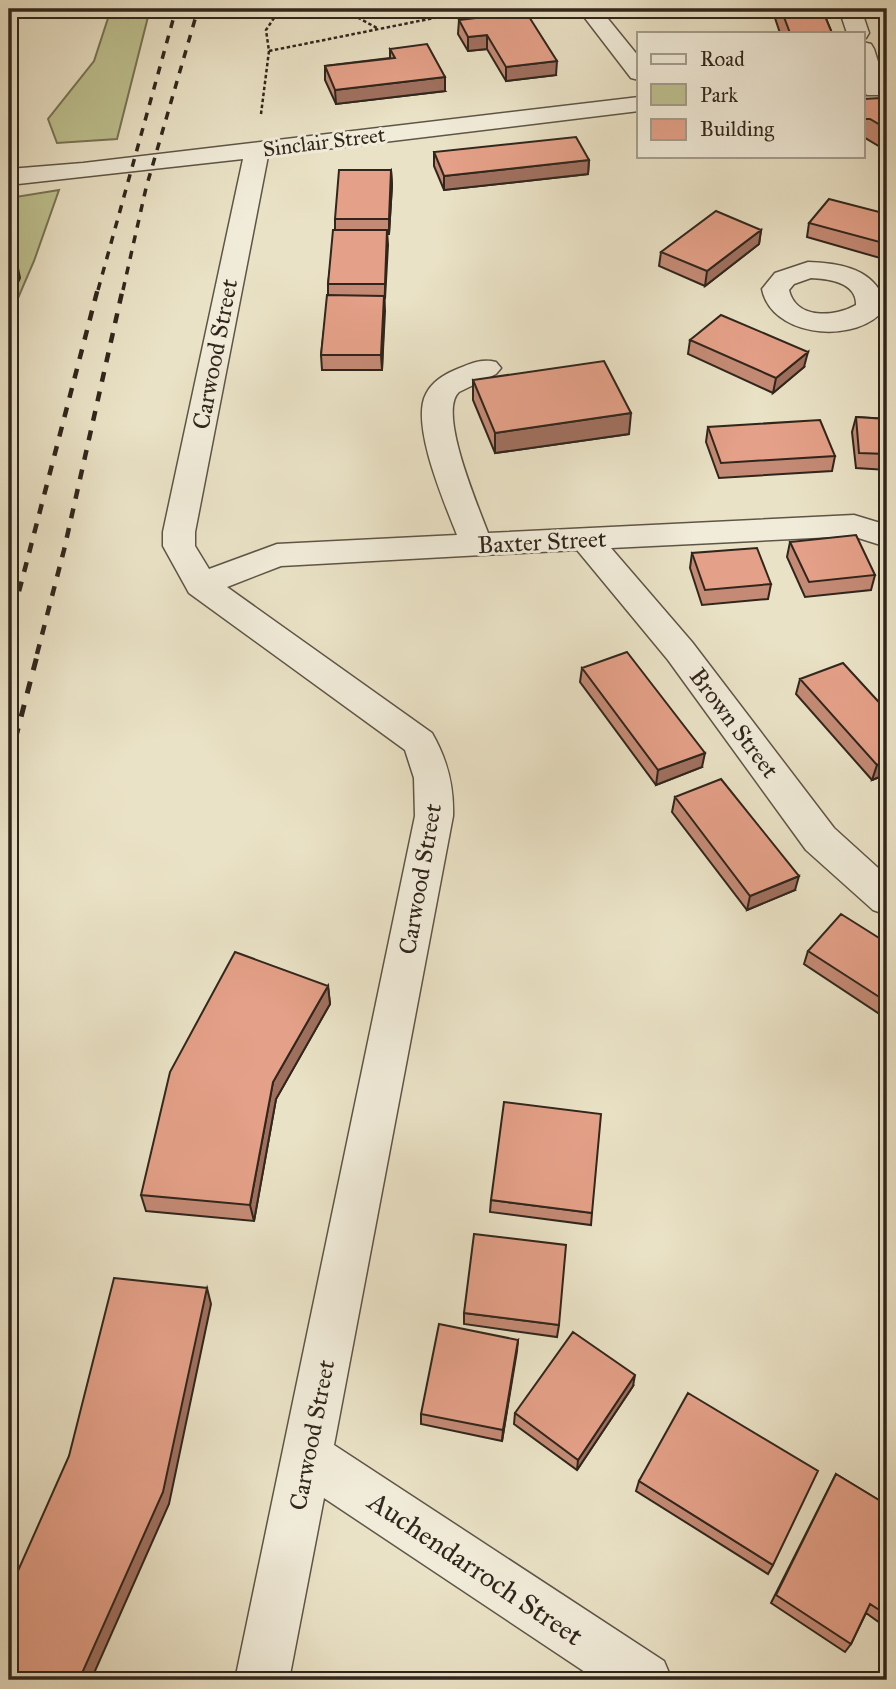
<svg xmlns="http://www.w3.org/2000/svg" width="896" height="1689" font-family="'IM FELL Great Primer',serif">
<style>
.green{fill:#bec190;stroke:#777456;stroke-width:2}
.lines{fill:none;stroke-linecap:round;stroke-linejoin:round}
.minor-casing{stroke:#5e5546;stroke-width:3}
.path{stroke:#30261c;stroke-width:2.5;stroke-dasharray:3.5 2.5;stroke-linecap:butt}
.minor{fill:#f1ecda;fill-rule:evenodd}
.rail-far2{stroke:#30261c;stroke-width:3.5;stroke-dasharray:8 8;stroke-linecap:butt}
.rail-far1{stroke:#30261c;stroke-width:4.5;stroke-dasharray:10 10;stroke-linecap:butt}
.rail{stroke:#30261c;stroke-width:5;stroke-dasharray:12 12;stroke-linecap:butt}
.wall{fill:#c48a75;stroke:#30261c;stroke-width:2}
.shaded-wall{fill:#a0705f;stroke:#30261c;stroke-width:2}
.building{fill:#e4a088;stroke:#30261c;stroke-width:2}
.labels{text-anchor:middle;stroke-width:6;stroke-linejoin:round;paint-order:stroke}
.far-street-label{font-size:21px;fill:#30261c;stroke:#f1ecda}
.street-label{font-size:24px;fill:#30261c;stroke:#f1ecda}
.near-street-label{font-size:28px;fill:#30261c;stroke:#f1ecda}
</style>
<rect width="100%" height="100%" fill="#eae2c6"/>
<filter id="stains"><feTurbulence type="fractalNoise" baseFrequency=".00286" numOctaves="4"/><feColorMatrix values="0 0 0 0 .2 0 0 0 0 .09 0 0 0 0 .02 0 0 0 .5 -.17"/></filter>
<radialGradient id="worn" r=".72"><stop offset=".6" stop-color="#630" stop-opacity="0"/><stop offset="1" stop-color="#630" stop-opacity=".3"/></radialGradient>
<path class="green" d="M111 9H150L117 139 57 143 48 119 94 61Z
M59 190 34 261 9 319V198Z"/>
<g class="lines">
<g class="minor-casing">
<path id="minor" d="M578 9H600L639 57V80L631 78Z
M839 9H861L869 33 866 38 863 39V33H847Z
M863 42 871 44 874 49 887 90 883 95H867L863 90Z
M639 97V111L268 156 195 532V546L209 569 277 544 457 535C445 504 410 424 426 394 432 382 443 375 455 370 469 364 481 358 496 362L501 368 496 374 459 392C437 412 479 508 488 533L854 515 887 525V547L852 536 611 548 692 642 834 828 887 876V915L873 910 806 850 668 660 577 550 281 566 227 587 432 733C447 759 454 785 453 816L334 1445 664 1661 672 1680H597L324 1498 289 1680H235L415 816 414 778 405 750 189 593 163 546V532L243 159 9 185V169L83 163Z
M808 262C836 263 869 267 882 295 885 302 885 310 879 315 847 344 771 335 762 289L775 273ZM811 278C828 279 857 282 856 305 835 317 796 320 789 290L794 284Z"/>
</g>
<path class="path" d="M342 9 377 28
M269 51 444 16 462 9
M261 114 269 51 266 30 280 9"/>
<use href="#minor" class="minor"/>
<path class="rail-far2" d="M98 290 176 9
M123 290 146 188 198 9"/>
<path class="rail-far1" d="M9 630 98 288
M37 654 64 550 123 288"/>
<path class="rail" d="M9 763 38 652"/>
</g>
<path class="wall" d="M772 9H822L832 33H780Z
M526 12 556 75 506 81 487 49 468 51 458 34 459 20Z
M390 49 445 91 336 104 325 80V66L390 58Z
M863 99H887V151L865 138 863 139Z
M434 152 589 160 588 174 444 190 434 166Z
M391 170 392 185 389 234H387L382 370H322L321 355 328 295V284L335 230V219Z
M887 214V260L807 237 809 223Z
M761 230 759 244 705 286 659 266 661 252Z
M690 340 804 367 773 393 688 354Z
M473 380 629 434 495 453 473 400Z
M856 417 887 419V470L856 468 852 432Z
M708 427 835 456 832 471 719 478 706 442Z
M790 542 875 575 871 590 805 597 787 557Z
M692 553 771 584 768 599 702 605 690 568Z
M582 668 702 767 656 785 580 682Z
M800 679 887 711V774L872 780 796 694Z
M675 797 795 890 747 910 672 812Z
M887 943V1019L804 964 808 951Z
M328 986 330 1004 276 1099 254 1221 146 1211 141 1195Z
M491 1200 592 1213 591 1225 490 1212Z
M464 1313 559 1325 557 1337 464 1324Z
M518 1340 502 1441 421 1424V1414Z
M633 1386 577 1470 514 1424 515 1413Z
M836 1474 887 1505V1628L866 1613 851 1644 845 1652 771 1603Z
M639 1481 773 1565 768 1574 636 1491Z"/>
<path class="shaded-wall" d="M487 35V49L468 51V37Z
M557 61 556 75 506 81V67Z
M445 77V91L336 104 335 90Z
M589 160 588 174 444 190V176Z
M391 170 392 185 389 234V219Z
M387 230 388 245 385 299V284Z
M761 230 759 244 705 286 707 271Z
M15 254 20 278 9 303V267Z
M384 296 385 311 382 370 381 355Z
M808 352 804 367 773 393 776 378Z
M631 413 629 434 495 453V433Z
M705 753 702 767 656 785 658 770Z
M887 761V774L872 780 877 765Z
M799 876 795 890 747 910 750 896Z
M328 986 330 1004 276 1099 254 1221 250 1205 273 1082Z
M207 1288 211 1304 169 1504 91 1680H79Z
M518 1340 517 1351 502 1441 503 1430Z
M635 1375 633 1386 577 1470 578 1460Z"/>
<path class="building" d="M781 9H822L832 33H790Z
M526 12 557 61 506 67 487 35 468 37 459 20Z
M427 44 445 77 335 90 325 66 395 58 390 49Z
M881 98 887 99V129L870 119H863V99Z
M576 137 589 160 444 176 434 152Z
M339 170H391L389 219H335Z
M829 199 887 214V244L809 223Z
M716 211 761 230 707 271 661 252Z
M333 230H387L385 284H328Z
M9 254H15L9 267Z
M327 295 384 296 381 355H321Z
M721 315 808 352 776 378 690 340Z
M604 361 631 413 495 433 473 380Z
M856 417 887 419V454L859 453Z
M820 420 835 456 721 463 708 427Z
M856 535 875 575 809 582 790 542Z
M757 548 771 584 705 590 692 553Z
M627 652 705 753 658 770 582 668Z
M843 663 887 711V761L877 765 800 679Z
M721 779 799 876 750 896 675 797Z
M841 914 887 943V1002L808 951Z
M235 952 328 986 273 1082 250 1205 141 1195 170 1072Z
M504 1102 601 1114 592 1213 491 1200Z
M474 1234 566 1245 559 1325 464 1313Z
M114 1278 207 1288 163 1492 79 1680H9V1591L69 1456Z
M439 1324 518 1340 503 1430 421 1414Z
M573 1332 635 1375 578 1460 515 1413Z
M688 1393 818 1471 773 1565 639 1481Z
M836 1474 887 1505V1615L870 1604 851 1644 776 1595Z
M340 1673 381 1680H338Z"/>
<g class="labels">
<g class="far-street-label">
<text transform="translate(324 142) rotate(-7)" y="7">Sinclair Street</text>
</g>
<g class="street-label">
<text transform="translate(215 354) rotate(-79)" y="8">Carwood Street</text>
<text transform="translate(542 542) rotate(-3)" y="8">Baxter Street</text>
<text transform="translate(734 723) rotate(53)" y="8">Brown Street</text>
<text transform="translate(420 879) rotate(-80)" y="8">Carwood Street</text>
<text transform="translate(312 1435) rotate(-79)" y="8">Carwood Street</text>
</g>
<g class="near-street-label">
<text transform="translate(476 1568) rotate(34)" y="10">Auchendarroch Street</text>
</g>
</g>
<rect width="896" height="1689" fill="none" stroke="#eae2c6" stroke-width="35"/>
<rect x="10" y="10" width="875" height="1668" fill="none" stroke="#30261c" stroke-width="3.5"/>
<rect x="18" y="18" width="861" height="1654" fill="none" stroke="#30261c" stroke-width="2"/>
<rect x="637" y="32" width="228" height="126" fill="#f1ecda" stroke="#a49d8e" stroke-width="2"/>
<rect x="651" y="54" width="35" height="10" fill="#f1ecda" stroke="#a49d8e" stroke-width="2"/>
<text x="700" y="66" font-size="21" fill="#30261c">Road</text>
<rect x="651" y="84" width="35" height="21" fill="#bec190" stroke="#a49d8e" stroke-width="2"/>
<text x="700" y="102" font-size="21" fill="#30261c">Park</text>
<rect x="651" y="119" width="35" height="21" fill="#e4a088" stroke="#a49d8e" stroke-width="2"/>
<text x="700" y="136" font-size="21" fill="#30261c">Building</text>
<rect width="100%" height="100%" filter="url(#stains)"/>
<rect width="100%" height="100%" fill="url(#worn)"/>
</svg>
